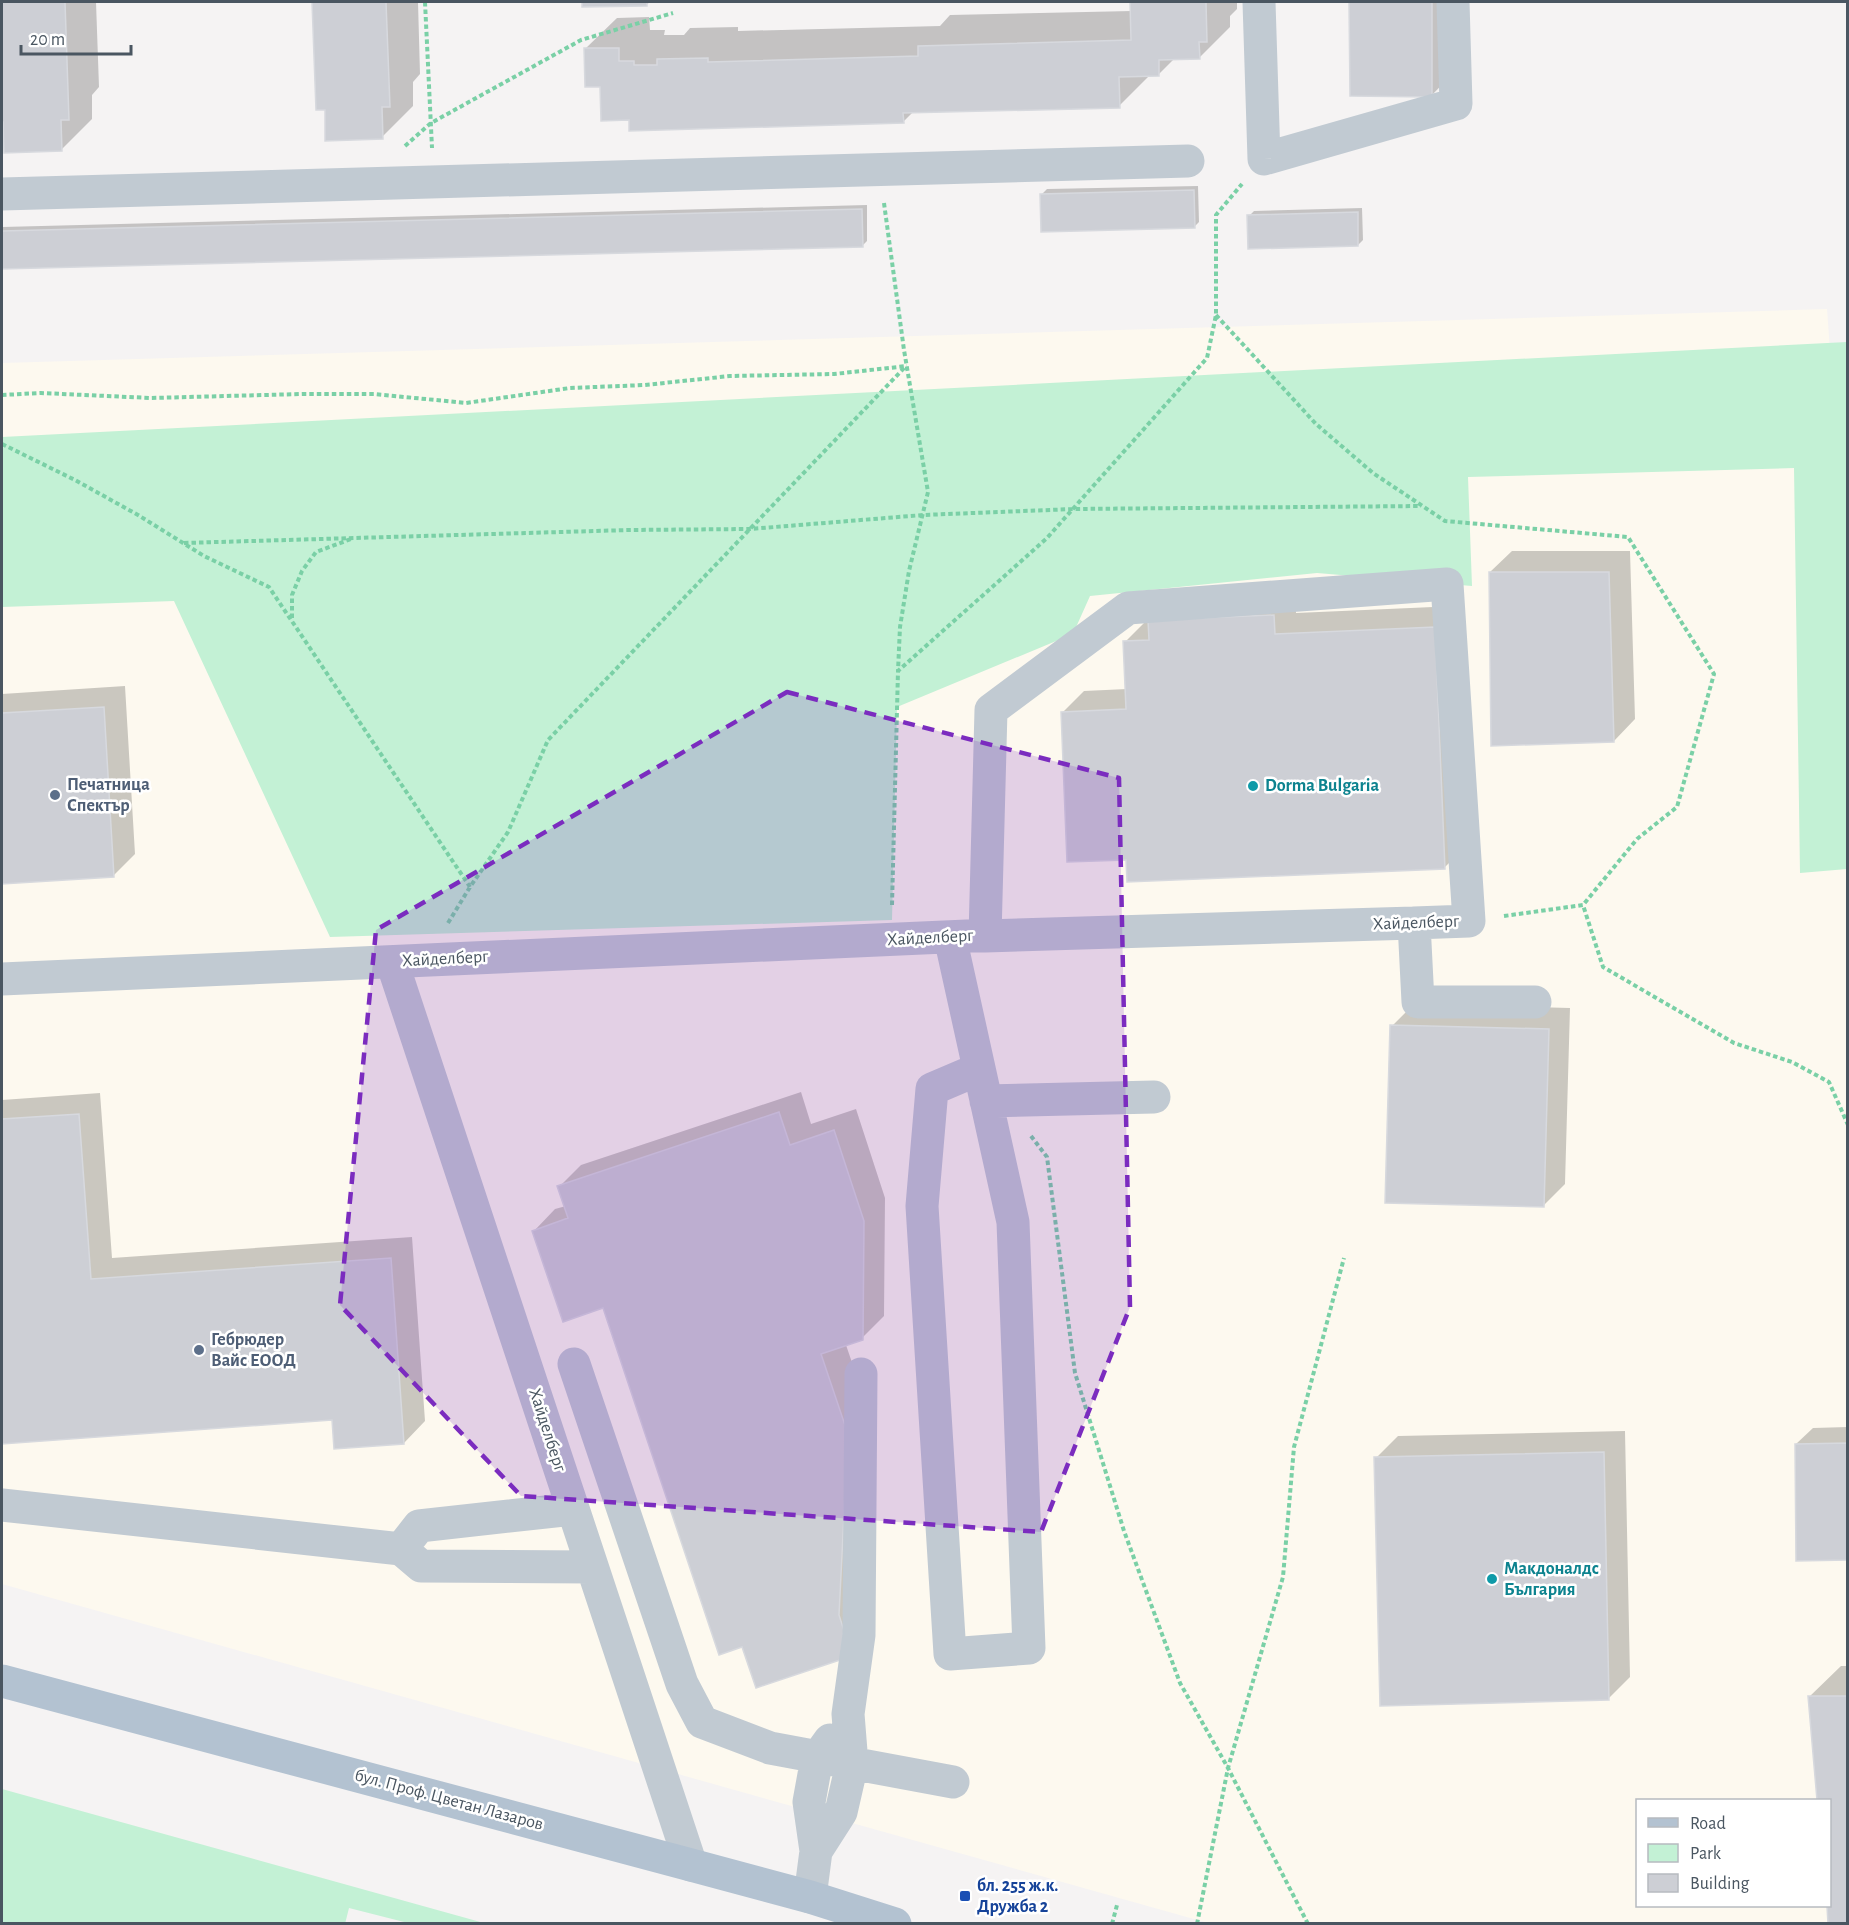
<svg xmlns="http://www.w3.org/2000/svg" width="1849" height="1925" viewBox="0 0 1849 1925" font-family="'Alegreya Sans',sans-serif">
<rect width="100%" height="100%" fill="#f5f3f3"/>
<!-- commercial -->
<path fill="#fdf9ef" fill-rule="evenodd" d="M1827 309 1848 596 1847 1923H1208L2 1584V363ZM1638 1800H1830V1906H1638Z"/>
<!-- green -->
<path fill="#c3f1d5" d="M1847 342V869L1800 873 1794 468 1468 477 1472 586 1317 573 1090 596 1073 634 897 707 892 920 330 937 174 601 2 607V437Z
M2 1789 484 1923H408L349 1908 345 1924 2 1923Z"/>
<!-- shadow -->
<path fill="#0003" d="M2 2H96L99 87 92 95V119L61 150 5 121H2Z
M314 2H418L420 74 413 82V106L382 137 326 108H318Z
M583 2H650L646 5 583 6Z
M1131 2H1237V9L1230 16V27L1199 58 1174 59 1158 75H1150L1119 106 913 112 903 122 630 119 602 85 585 49 617 18 649 17 650 30H665L664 35H684L690 28 738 27V31L940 26 950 15 1132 11Z
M1350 2H1463L1462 64 1431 96 1351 94Z
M1198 186 1199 222 1194 227 1042 194 1047 189Z
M867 205V241L862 246 2 268V227Z
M1362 208 1363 240 1358 245 1249 216 1254 211Z
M1512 551H1630L1635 719 1614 741 1490 572Z
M1295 594 1296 613 1456 606 1466 846 1444 868 1127 858 1063 712 1084 691 1127 689 1125 642 1147 620Z
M125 686 135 854 113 876 2 883V694Z
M1414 1004 1570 1008 1565 1184 1543 1206 1392 1026Z
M801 1092 811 1124 856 1109 885 1198 884 1316 862 1338 846 1345 869 1412 873 1633 743 1646 604 1306 534 1231 555 1209 566 1206 559 1187 581 1165Z
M100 1093 112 1258 412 1237 425 1421 404 1443 334 1418 2 1442V1100Z
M1848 1427V1559L1796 1444 1813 1428Z
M1625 1431 1630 1677 1608 1699 1376 1458 1398 1436Z
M1841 1666H1848V1924H1830L1828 1906H1830V1800H1819L1809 1697Z"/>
<!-- building -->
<path fill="#cdcfd5" stroke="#d7d9de" stroke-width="1.5" d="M2 2H65L69 120H61L62 151 4 153 3 122H2Z
M312 2H386L390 107H382L383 139 325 141V110H316Z
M582 2H647V6L582 7Z
M1130 2H1206L1207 42H1199L1200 59 1159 60V76L1119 77 1120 108 903 113 904 123 629 131V120L601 121 600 87H585L584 48H619V61H634V65H657V59L708 58V62L918 56V46L1131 40Z
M1349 2H1432V97L1350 96Z
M1194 190 1195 228 1041 232 1040 194Z
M862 209 863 247 2 269V231Z
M1358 212V246L1248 249 1247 215Z
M1489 572H1609L1614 742 1491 746Z
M1274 615 1275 634 1435 627 1445 869 1127 882 1126 860 1067 862 1061 712 1126 709 1123 641 1149 640 1148 620Z
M104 707 114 877 2 884V713Z
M1390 1025 1549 1029 1544 1207 1385 1203Z
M779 1112 790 1145 834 1130 864 1221 863 1340 821 1354 848 1434 839 1615 852 1656 756 1688 742 1647 719 1655 603 1308 563 1322 532 1231 568 1218 557 1186Z
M79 1114 91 1279 391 1258 404 1444 334 1449 332 1420 2 1444V1119Z
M1848 1443V1560L1796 1561 1795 1444Z
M1604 1452 1609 1700 1380 1706 1374 1457Z
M1808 1696H1848V1924H1828L1827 1906H1830V1800H1817Z"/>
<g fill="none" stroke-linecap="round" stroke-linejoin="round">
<!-- path -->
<path stroke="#7ad0a6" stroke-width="4" stroke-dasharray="4.5 3" stroke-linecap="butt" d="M425 2 432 148
M405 146 431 123 581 40 673 13
M884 203 904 350 928 492 909 571 900 627 898 671
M1216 315 1316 424 1373 473 1445 521 1628 537 1714 674 1677 807 1637 839 1583 905
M2 395 41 393 151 398 302 394H374L466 403 570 388 645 385 730 376 834 374 907 366
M2 444 75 480 138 515 204 556 269 587 470 887
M184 543 629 530 750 529 923 515 1074 509 1421 506
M292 618V595L302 571 316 552 351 539
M892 905 898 671 1047 538 1207 358 1216 315V215L1242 184
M1504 916 1583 905 1603 967 1734 1043 1792 1062 1829 1082 1848 1125
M448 923 470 887 508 832 548 740 906 366
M1031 1136 1047 1157 1075 1373 1124 1531 1180 1683 1228 1768 1308 1924
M1112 1924 1117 1905
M1197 1924 1228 1768 1283 1577 1294 1447 1344 1258"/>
<!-- minor -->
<path stroke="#c1cad2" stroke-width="33" d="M1259 2 1264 159 1456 104 1453 2
M2 194 1188 161
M1414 923 1418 1002H1535
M950 937 1013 1222 1029 1648 950 1654 922 1206 932 1089 979 1069
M392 962 691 1865
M2 979 967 936H985L1414 923 1469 921 1447 584 1128 608 991 710 985 936
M986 1101 1154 1097
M574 1364 682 1684 702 1722 770 1748 953 1782
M2 1505 401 1549 421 1566 592 1567
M401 1549 419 1526 573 1509
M816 1851 841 1812 852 1764 848 1714 859 1635 861 1374
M810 1897 816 1851 809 1802 817 1758 830 1740"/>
<!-- major -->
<path stroke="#b3c2d1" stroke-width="33" d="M2 1681 691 1865 810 1897 895 1924"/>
</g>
<!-- marked area -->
<path fill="#7b2cbf" fill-opacity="0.2" stroke="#7b2cbf" stroke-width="4.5" stroke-dasharray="12 8" stroke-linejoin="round" d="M787 692 1119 778 1130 1307 1041 1532 521 1496 340 1305 376 930Z"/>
<!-- markers -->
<g fill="#0f9aa8" stroke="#fff" stroke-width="2">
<circle cx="1253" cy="786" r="6"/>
<circle cx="1492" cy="1579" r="6"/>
</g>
<g fill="#5c6f8a" stroke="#fff" stroke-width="2">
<circle cx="55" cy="795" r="6"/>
<circle cx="199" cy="1350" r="6"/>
</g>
<rect fill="#1a4fb4" stroke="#fff" stroke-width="2" x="959" y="1890" width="12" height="12" rx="3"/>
<g text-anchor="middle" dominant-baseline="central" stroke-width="5" stroke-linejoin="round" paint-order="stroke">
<!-- service labels -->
<g font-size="18" font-weight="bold" fill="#4e5e75" stroke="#fff" text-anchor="start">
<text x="67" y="785">Печатница<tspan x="67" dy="21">Спектър</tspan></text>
<text x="211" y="1340">Гебрюдер<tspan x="211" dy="21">Вайс ЕООД</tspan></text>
</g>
<!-- culture labels -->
<g font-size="18" font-weight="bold" fill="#0d838f" stroke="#fff" text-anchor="start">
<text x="1265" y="786">Dorma Bulgaria</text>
<text x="1504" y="1569">Макдоналдс<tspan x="1504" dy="21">България</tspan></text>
</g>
<!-- street labels -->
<g font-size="18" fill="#4a5661" stroke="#fff">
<text transform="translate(1416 923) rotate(-2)">Хайделберг</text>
<text transform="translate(930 938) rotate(-3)">Хайделберг</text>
<text transform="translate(445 959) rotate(-3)">Хайделберг</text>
<text transform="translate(547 1430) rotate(72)">Хайделберг</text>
<text transform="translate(449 1800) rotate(15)">бул. Проф. Цветан Лазаров</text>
</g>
<!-- transit labels -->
<g font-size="18" font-weight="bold" fill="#164399" stroke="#fff" text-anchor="start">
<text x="977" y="1886">бл. 255 ж.к.<tspan x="977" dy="21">Дружба 2</tspan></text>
</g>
</g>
<!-- border -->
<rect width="1849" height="1925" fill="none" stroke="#4a5661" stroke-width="6"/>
<!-- legend -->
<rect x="1636" y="1799" width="195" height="108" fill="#ffffff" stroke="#b7bbc0" stroke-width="1.5"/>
<rect x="1648" y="1818" width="30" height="9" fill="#b3c2d1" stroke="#b7bbc0" stroke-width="1.5"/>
<text x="1690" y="1829" font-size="18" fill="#4a5661">Road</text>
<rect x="1648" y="1844" width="30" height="18" fill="#c3f1d5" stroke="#b7bbc0" stroke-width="1.5"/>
<text x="1690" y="1859" font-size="18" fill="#4a5661">Park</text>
<rect x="1648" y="1874" width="30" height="18" fill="#cdcfd5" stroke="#b7bbc0" stroke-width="1.5"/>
<text x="1690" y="1889" font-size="18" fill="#4a5661">Building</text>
<!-- scale -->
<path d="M21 45v9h110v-9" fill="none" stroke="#4a5661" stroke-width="3"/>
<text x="30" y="45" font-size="18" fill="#4a5661" stroke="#ffffff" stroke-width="4.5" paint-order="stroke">20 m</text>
</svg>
